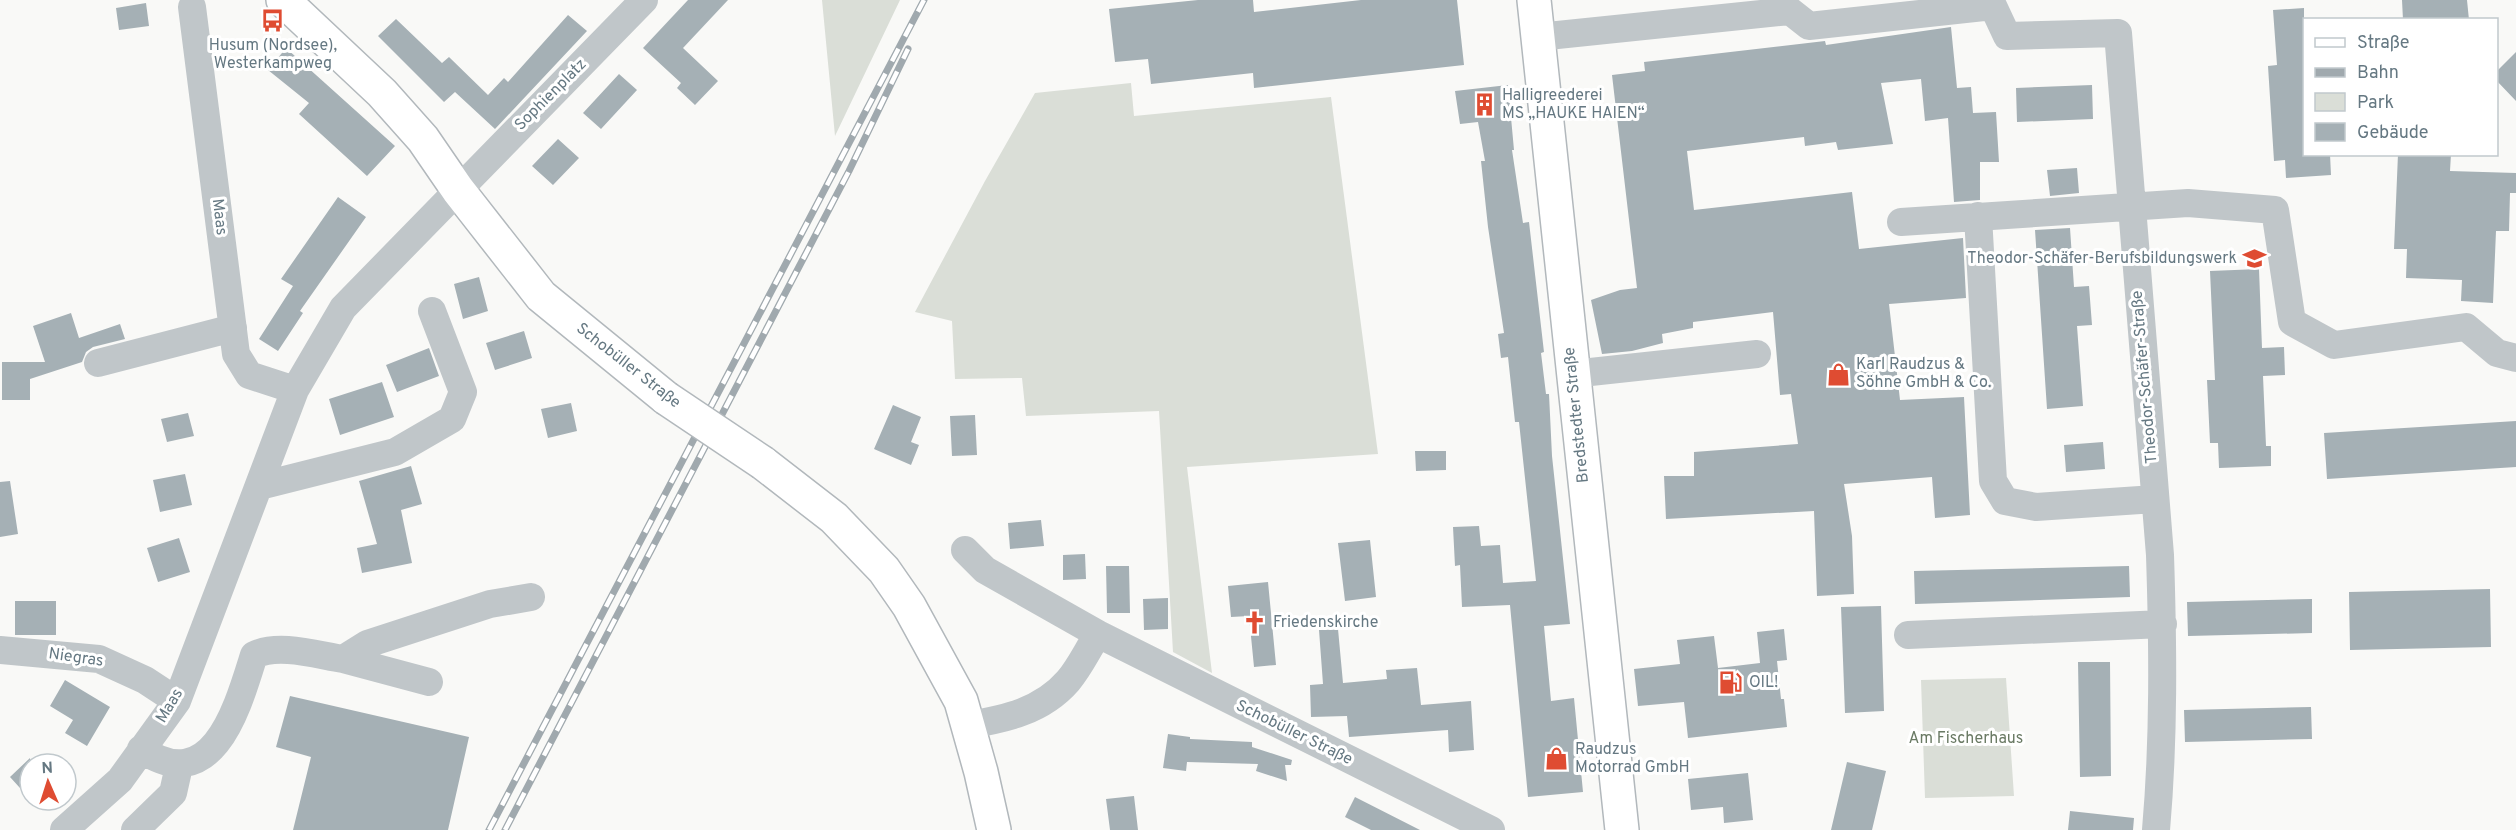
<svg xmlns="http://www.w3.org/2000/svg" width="2516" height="830" viewBox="0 0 2516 830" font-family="Overpass,sans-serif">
<rect width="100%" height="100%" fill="#f9f9f7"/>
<!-- green -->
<path fill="#daded7" d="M822 0H900L835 136Z
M1131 83 1134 116 1331 97 1378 454 1187 467 1212 673 1173 652 1159 411 1026 416 1022 378 955 379 952 321 915 312 985 181 1035 93Z
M2006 678 2014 796 1925 798 1921 680Z"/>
<!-- building -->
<path fill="#a5b0b5" d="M688 0H728L683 48 718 81 695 105 677 88 681 83 643 48Z
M1198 0H1253L1254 12 1361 0H1457L1464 65 1254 88 1253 73 1151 84 1148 59 1115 62 1109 9Z
M2402 0H2467L2469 20H2403Z
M146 3 149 26 119 30 116 8Z
M2304 8V154H2330L2331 175 2286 178 2285 160 2274 161 2268 66 2277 65 2273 10Z
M568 15 587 31 495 129 455 92 444 102 378 36 396 19 442 63 449 57 488 95 504 78 508 82Z
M1951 27 1957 88 1971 87 1973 113 1996 112 1999 162H1980V200L1954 202 1948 118 1925 121 1921 79 1881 83 1893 144 1838 150 1836 142 1805 146 1804 137 1687 151 1694 210 1852 192 1859 249 1963 238 1966 298 1889 304 1900 400 1964 397 1970 515 1935 518 1932 477 1844 484 1852 536 1854 594 1817 596 1814 511 1666 519 1664 476H1694V452L1798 444 1791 394 1780 395 1773 312 1693 322V328L1662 334 1663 343 1632 351 1602 354 1591 300 1620 290 1637 288 1612 75 1645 71 1644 62 1825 41 1826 45Z
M286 48 395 146 367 176 299 114 309 103 268 70Z
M2516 52V101L2496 80V72Z
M619 74 637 90 601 129 583 113Z
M1508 85 1514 150H1512L1523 223 1529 222 1544 352 1541 353 1546 394H1549L1552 456 1570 624 1544 626 1551 701 1574 698 1583 792 1528 797 1510 605 1462 607 1460 565 1455 566 1453 527 1479 526 1481 546 1500 545 1503 583 1536 581 1519 422H1515L1508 357 1501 358 1498 334 1504 333 1488 227 1481 161H1485L1478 122 1460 124 1455 91Z
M2092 85 2093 119 2017 122 2016 88Z
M558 139 579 158 553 185 532 166Z
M2398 154H2451L2450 171 2516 173V193H2510L2509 231H2496L2493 303 2461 301 2462 280 2406 278 2407 249H2394Z
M2077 168 2079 193 2050 196 2047 170Z
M338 197 366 217 300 311 303 313 278 351 259 339 293 286 281 279Z
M2070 228 2074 287 2089 286 2092 325 2077 326 2083 406 2047 409 2035 230Z
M2259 269 2262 348 2284 347 2285 375 2263 376 2266 446H2271V466L2219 468 2218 443H2210L2207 380H2215L2210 271Z
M479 277 488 311 463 319 454 284Z
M71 313 79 338 120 324 125 339 93 347 86 352 82 362 30 379V400H2V362H45L33 326Z
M524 331 532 358 495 370 486 343Z
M429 348 439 376 397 392 386 365Z
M382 382 394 417 340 435 329 399Z
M571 403 577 431 548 438 541 409Z
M893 405 921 417 911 442 919 445 911 465 874 449Z
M188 413 194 436 167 442 161 419Z
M975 415 977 455 952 456 950 416Z
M2516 421V467L2327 479 2324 433Z
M2103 442 2105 469 2066 472 2064 445Z
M1415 451H1446V470L1416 471Z
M411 466 422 504 401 510 412 563 362 573 357 548 377 544 359 481Z
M185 474 192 505 160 512 153 480Z
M10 481 18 534 0 537V482Z
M1041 520 1044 546 1010 549 1008 523Z
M179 538 190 572 158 582 147 548Z
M1370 540 1376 597 1345 601 1338 543Z
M1085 554 1086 579 1063 580V555Z
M1106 566H1129L1130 613H1107Z
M2129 566 2130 597 1915 604 1914 571Z
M1268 582 1276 665 1254 667 1249 616 1231 617 1228 586Z
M2490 589 2491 647 2350 650 2349 592Z
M1168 598V629L1144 630 1143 599Z
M2312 599V633L2188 636 2187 602Z
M15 601H56V635H15Z
M1881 606 1884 711 1845 713 1841 607Z
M1338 629 1343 683 1387 679 1386 670 1417 668 1421 705 1471 701 1474 750 1449 752 1448 730 1349 737 1347 716 1311 717 1310 685 1323 684 1319 630Z
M1784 629 1787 660 1777 661 1781 699H1784L1787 727 1688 738 1684 702 1638 706 1634 669 1680 664 1677 640 1714 636 1718 668 1760 663 1757 632Z
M2078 662H2110L2111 776 2080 777Z
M65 680 110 707 87 746 65 733 73 720 50 706Z
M290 696 469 737 448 830H293L311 757 276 747Z
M2311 707 2312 739 2185 742 2184 710Z
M1168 734 1190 737V739L1252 742V747L1292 760 1291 765H1285L1287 781 1256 771 1258 764 1187 762 1186 771 1163 768Z
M30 758V799L10 777Z
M1847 762 1886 771 1872 830H1831Z
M1748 773 1753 820 1724 823 1723 807 1691 810 1688 779Z
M1134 796 1138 830H1110L1106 799Z
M1355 797 1420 830H1371L1345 817Z
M2070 811 2134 818 2133 830H2068Z"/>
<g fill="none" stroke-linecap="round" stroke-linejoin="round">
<defs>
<path id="major" d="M283 0 382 93 423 139 458 190 541 296 666 398
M1534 0 1622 830
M763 463 834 518 884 570 909 606 961 701 981 772 994 830"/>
</defs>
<!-- major casing -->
<use href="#major" stroke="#b2b8bc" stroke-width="36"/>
<!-- minor -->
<path stroke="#c0c6c9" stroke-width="28" d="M192 7 236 354 249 375 295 390
M1538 37 1790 11 1809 26 1993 6 2007 36 2118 33 2160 555C2163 647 2164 739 2156 830
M1978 216 1993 481 2005 501 2036 507 2155 499
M1901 222 2188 203 2275 210 2292 322 2334 345 2466 327 2497 353 2516 358
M98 363 233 328
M1572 374 1757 354
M260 486 395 452 452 419 463 392 432 311
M965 550 985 570 1098 634
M1908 635 2163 624
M0 650 99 659 145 680 177 701
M343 659 429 682
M968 725C1005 719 1042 711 1068 681 1080 667 1088 649 1098 634L1491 830
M141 749C213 799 238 706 254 655 279 643 317 655 343 659L367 644 490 604 531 597
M64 830 120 780 177 701 295 390 343 308 644 0
M135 830 173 793 179 766"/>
<!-- major -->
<use href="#major" stroke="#fff" stroke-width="33"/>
<defs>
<path id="rail" d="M489 830 924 0
M505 830 849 171 908 49"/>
</defs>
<!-- rail casing -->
<use href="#rail" stroke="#a0a9ae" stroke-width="7"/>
<!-- rail -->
<use href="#rail" stroke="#fff" stroke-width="4.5" stroke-dasharray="14" stroke-linecap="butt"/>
<defs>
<path id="major-bridge" d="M666 398 763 463"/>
</defs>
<!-- major-bridge casing -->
<use href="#major-bridge" stroke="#b2b8bc" stroke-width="36" stroke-linecap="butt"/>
<!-- major-bridge -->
<use href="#major-bridge" stroke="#fff" stroke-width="33"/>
</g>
<!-- icons -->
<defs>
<symbol id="bus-bare" viewBox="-9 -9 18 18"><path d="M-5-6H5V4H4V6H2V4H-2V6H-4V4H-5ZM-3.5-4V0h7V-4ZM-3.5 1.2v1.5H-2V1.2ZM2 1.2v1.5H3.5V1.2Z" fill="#df4c32" stroke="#fff" stroke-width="2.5" paint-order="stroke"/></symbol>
<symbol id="building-bare" viewBox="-9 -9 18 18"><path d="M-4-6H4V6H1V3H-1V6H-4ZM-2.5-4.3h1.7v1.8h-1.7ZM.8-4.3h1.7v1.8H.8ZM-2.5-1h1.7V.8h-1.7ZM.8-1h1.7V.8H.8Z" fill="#df4c32" stroke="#fff" stroke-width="2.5" paint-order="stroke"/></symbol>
<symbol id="school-bare" viewBox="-9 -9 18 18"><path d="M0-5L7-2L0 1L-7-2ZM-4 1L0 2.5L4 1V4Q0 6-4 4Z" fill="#df4c32" stroke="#fff" stroke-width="2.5" paint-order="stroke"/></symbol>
<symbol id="shop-bare" viewBox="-9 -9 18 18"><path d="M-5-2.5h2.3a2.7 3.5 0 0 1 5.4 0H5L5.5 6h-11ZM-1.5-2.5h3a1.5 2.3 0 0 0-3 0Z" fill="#df4c32" stroke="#fff" stroke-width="2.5" paint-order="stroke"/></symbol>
<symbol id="church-bare" viewBox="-9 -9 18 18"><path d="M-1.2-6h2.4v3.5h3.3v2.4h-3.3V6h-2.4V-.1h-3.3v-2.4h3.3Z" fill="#df4c32" stroke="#fff" stroke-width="2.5" paint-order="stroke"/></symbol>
<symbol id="fuel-bare" viewBox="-9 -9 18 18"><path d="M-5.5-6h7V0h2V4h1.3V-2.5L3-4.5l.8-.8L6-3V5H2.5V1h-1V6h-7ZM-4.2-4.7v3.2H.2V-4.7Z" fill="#df4c32" stroke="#fff" stroke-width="2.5" paint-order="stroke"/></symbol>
</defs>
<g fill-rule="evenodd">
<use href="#bus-bare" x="256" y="4" width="33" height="33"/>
<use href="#building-bare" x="1468" y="88" width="33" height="33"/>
<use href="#school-bare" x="2238" y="242" width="33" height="33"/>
<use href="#shop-bare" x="1822" y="358" width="33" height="33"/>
<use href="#church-bare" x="1238" y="606" width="33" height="33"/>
<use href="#fuel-bare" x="1714" y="666" width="33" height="33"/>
<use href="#shop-bare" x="1540" y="742" width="33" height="33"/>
</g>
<g text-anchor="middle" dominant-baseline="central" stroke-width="6" stroke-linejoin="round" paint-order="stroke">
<!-- poi labels -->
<g font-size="16" fill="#657882" stroke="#fff" text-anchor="start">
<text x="273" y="46" text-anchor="middle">Husum (Nordsee),<tspan x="273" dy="18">Westerkampweg</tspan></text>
<text x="1502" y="96">Halligreederei<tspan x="1502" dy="18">MS „HAUKE HAIEN“</tspan></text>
<text x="2237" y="259" text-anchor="end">Theodor-Schäfer-Berufsbildungswerk</text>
<text x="1856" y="365">Karl Raudzus &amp;<tspan x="1856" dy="18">Söhne GmbH &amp; Co.</tspan></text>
<text x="1273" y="623">Friedenskirche</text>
<text x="1749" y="683">OIL!</text>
<text x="1575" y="750">Raudzus<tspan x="1575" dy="18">Motorrad GmbH</tspan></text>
</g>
<!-- street labels -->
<g font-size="16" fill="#657882" stroke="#fff">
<text transform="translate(551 95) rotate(-45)">Sophienplatz</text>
<text transform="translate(219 217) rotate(83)">Maas</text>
<text transform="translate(628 366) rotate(38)">Schobüller Straße</text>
<text transform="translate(2145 377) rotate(-95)">Theodor-Schäfer-Straße</text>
<text transform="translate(1577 415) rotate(-96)">Bredstedter Straße</text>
<text transform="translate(76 658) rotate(8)">Niegras</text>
<text transform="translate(170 706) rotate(-59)">Maas</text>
<text transform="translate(1294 733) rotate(26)">Schobüller Straße</text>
</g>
<!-- park labels -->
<g font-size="16" fill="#6a7a64" stroke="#fff">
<text x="1966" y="739">Am Fischerhaus</text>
</g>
</g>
<!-- legend -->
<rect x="2303" y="18" width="195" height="138" fill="#ffffff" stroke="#c1c9cd" stroke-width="1.5"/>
<rect x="2315" y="38" width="30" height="9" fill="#ffffff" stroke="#c1c9cd" stroke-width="1.5"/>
<text x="2357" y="48" font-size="18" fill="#657882">Straße</text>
<rect x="2315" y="68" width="30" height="9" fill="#a0a9ae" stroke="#c1c9cd" stroke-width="1.5"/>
<text x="2357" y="78" font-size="18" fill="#657882">Bahn</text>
<rect x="2315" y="93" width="30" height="18" fill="#daded7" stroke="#c1c9cd" stroke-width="1.5"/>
<text x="2357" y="108" font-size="18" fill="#657882">Park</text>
<rect x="2315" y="123" width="30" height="18" fill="#a5b0b5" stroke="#c1c9cd" stroke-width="1.5"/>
<text x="2357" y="138" font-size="18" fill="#657882">Gebäude</text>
<!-- north arrow -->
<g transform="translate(48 782) rotate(357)"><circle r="28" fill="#ffffff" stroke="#c1c9cd" stroke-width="1.5"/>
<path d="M0-4.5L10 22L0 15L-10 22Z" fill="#df4c32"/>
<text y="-9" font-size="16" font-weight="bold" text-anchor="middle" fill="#657882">N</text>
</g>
</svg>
